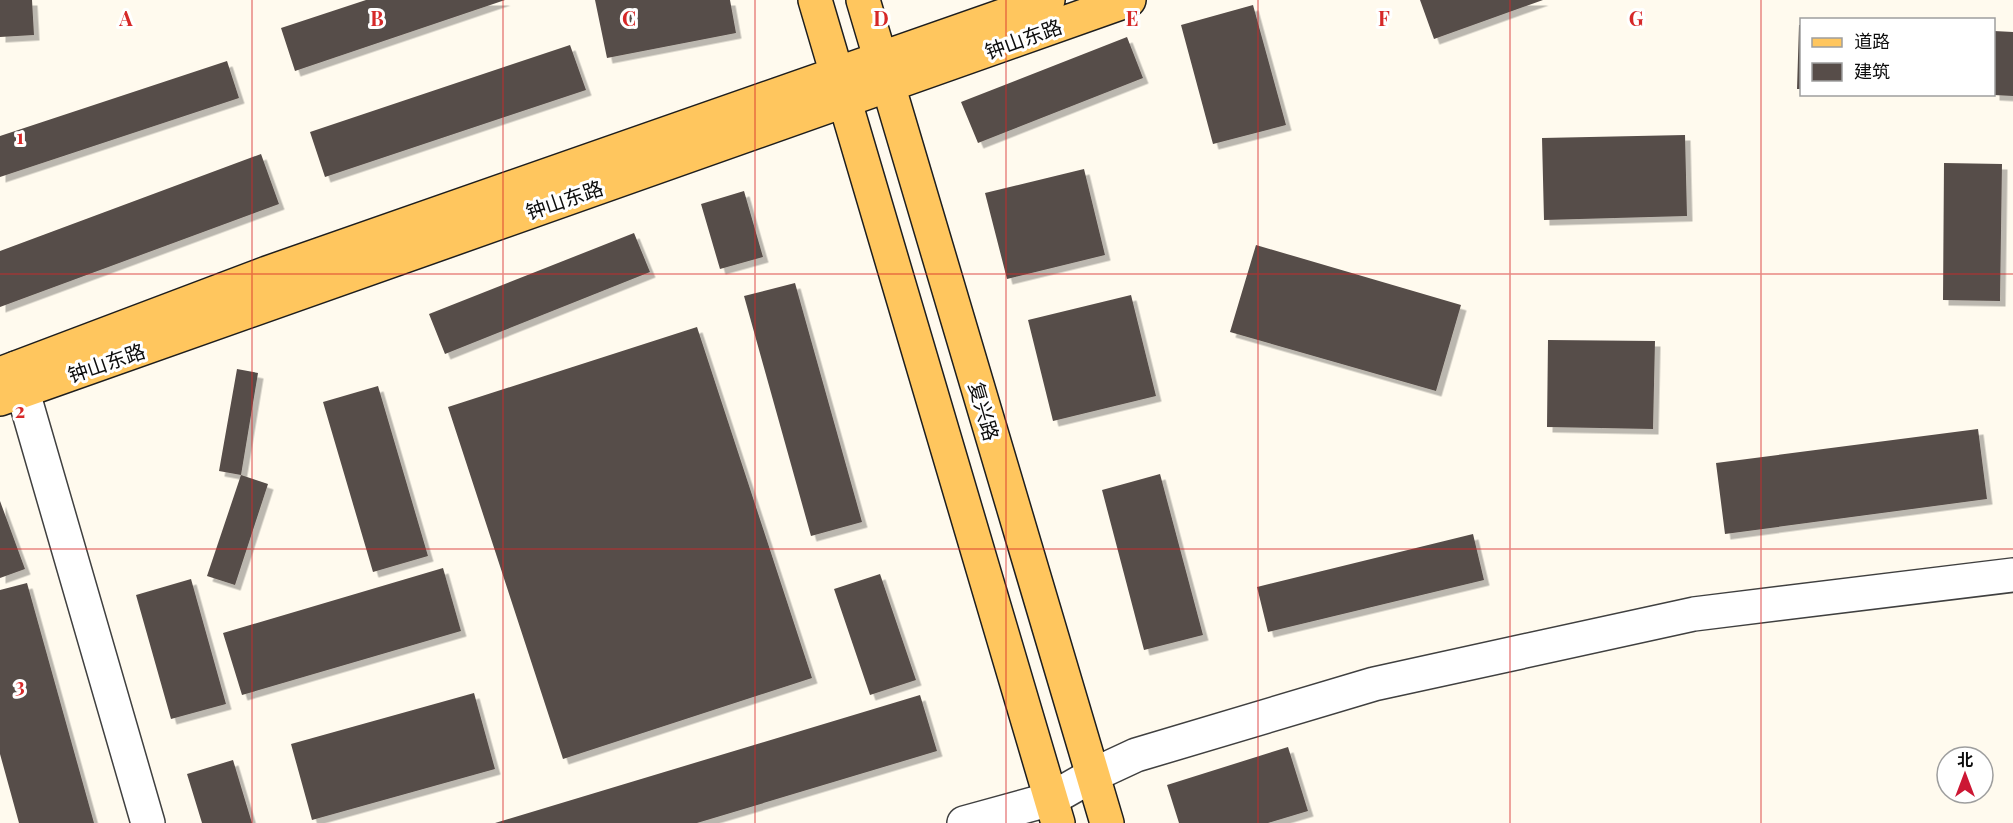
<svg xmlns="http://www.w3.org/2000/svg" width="2013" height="823" viewBox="0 0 2013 823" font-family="'Playfair Display','Noto Sans SC',serif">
<defs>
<filter id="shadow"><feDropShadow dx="5.5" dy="5.5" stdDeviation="0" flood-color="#0004"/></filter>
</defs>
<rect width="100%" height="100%" fill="#fffaee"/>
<!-- building -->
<path fill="#574d49" filter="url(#shadow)" d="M0 0H32L34 35 0 37Z
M366 0H505L295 71 281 28Z
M595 0H730L736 33 607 58Z
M1420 0H1543L1434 39Z
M1253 5 1286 125 1213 144 1181 25Z
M1799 25H1802V89H1797Z
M1994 31 2013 32V96L1994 95Z
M1127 37 1143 78 978 143 961 102Z
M570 45 586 90 325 177 310 132Z
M227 61 239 98 0 177V136Z
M1685 135 1687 216 1544 220 1542 138Z
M261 154 279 204 0 307V251Z
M1944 163 2002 164 2000 301 1943 300Z
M1084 169 1105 255 1007 279 985 193Z
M744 191 763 257 720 269 701 204Z
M634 233 650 272 445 354 429 314Z
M1256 245 1461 305 1436 391 1230 332Z
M795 283 862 522 811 536 744 296Z
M1131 295 1156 396 1053 421 1028 320Z
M697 327 812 678 563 759 448 407Z
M1548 340 1655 341 1653 429 1547 427Z
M237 369 258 373 241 475 219 471Z
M378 386 428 556 373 572 323 402Z
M1978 429 1987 499 1725 534 1716 463Z
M1160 474 1203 635 1144 650 1102 490Z
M241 475 268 484 235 585 207 576Z
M0 501 25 569 0 578Z
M1473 534 1484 580 1268 632 1257 587Z
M443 568 461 631 242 695 223 633Z
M880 574 916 680 870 695 834 589Z
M191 579 226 704 171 719 136 595Z
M27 583 94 823H19L0 754V590Z
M474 693 495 769 312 820 291 744Z
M920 695 937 751 697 823H495Z
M1288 747 1308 811 1268 823H1179L1167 785Z
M233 760 252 823H202L187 774Z"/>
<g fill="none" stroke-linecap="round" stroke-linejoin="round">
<defs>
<path id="minor" d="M16 368 148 823
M964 823 1051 799 1093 775 1136 755 1374 684 1694 614 2013 575"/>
<path id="major" d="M815 0 1058 823
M863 0 1107 823
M0 374 267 273 1048 0
M0 399 1129 0"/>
</defs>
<!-- minor casing -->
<use href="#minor" stroke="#404040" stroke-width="36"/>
<!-- major casing -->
<use href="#major" stroke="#1e1e1e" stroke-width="36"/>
<!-- minor -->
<use href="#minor" stroke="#fff" stroke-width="33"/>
<!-- major -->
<use href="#major" stroke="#ffc65e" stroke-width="33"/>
</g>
<!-- grid -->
<path fill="none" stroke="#d62828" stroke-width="1.5" stroke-opacity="0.55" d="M252 0V823M503 0V823M755 0V823M1006 0V823M1258 0V823M1510 0V823M1761 0V823M0 274H2013M0 549H2013"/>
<g text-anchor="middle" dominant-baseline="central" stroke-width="6" stroke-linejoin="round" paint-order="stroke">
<!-- street labels -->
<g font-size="20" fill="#0d0d0d" stroke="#fff">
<text transform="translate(1023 38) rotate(-20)">钟山东路</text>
<text transform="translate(564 199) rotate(-19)">钟山东路</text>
<text transform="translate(106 362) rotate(-19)">钟山东路</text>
<text transform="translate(985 411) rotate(74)">复兴路</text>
</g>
</g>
<g font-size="20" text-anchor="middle" font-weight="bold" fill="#d62828" stroke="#fff" stroke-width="6" stroke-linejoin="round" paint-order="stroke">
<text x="126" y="26">A</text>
<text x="377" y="26">B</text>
<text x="629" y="26">C</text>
<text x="881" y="26">D</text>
<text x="1132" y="26">E</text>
<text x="1384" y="26">F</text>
<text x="1636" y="26">G</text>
<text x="20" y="144">1</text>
<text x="20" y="418">2</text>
<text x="20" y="693">3</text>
</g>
<!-- legend -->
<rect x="1800" y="18" width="195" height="78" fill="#ffffff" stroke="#9e9e9e" stroke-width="1.5"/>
<rect x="1812" y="38" width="30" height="9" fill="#ffc65e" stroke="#9e9e9e" stroke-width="1.5"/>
<text x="1854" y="48" font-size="18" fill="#0d0d0d">道路</text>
<rect x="1812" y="63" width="30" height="18" fill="#574d49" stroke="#9e9e9e" stroke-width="1.5"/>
<text x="1854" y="78" font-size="18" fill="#0d0d0d">建筑</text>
<!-- north arrow -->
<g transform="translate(1965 775)"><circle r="28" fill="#ffffff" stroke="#9e9e9e" stroke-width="1.5"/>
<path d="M0-4.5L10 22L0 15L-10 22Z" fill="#cc1734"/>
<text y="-9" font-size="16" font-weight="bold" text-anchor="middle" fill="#0d0d0d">北</text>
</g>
</svg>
